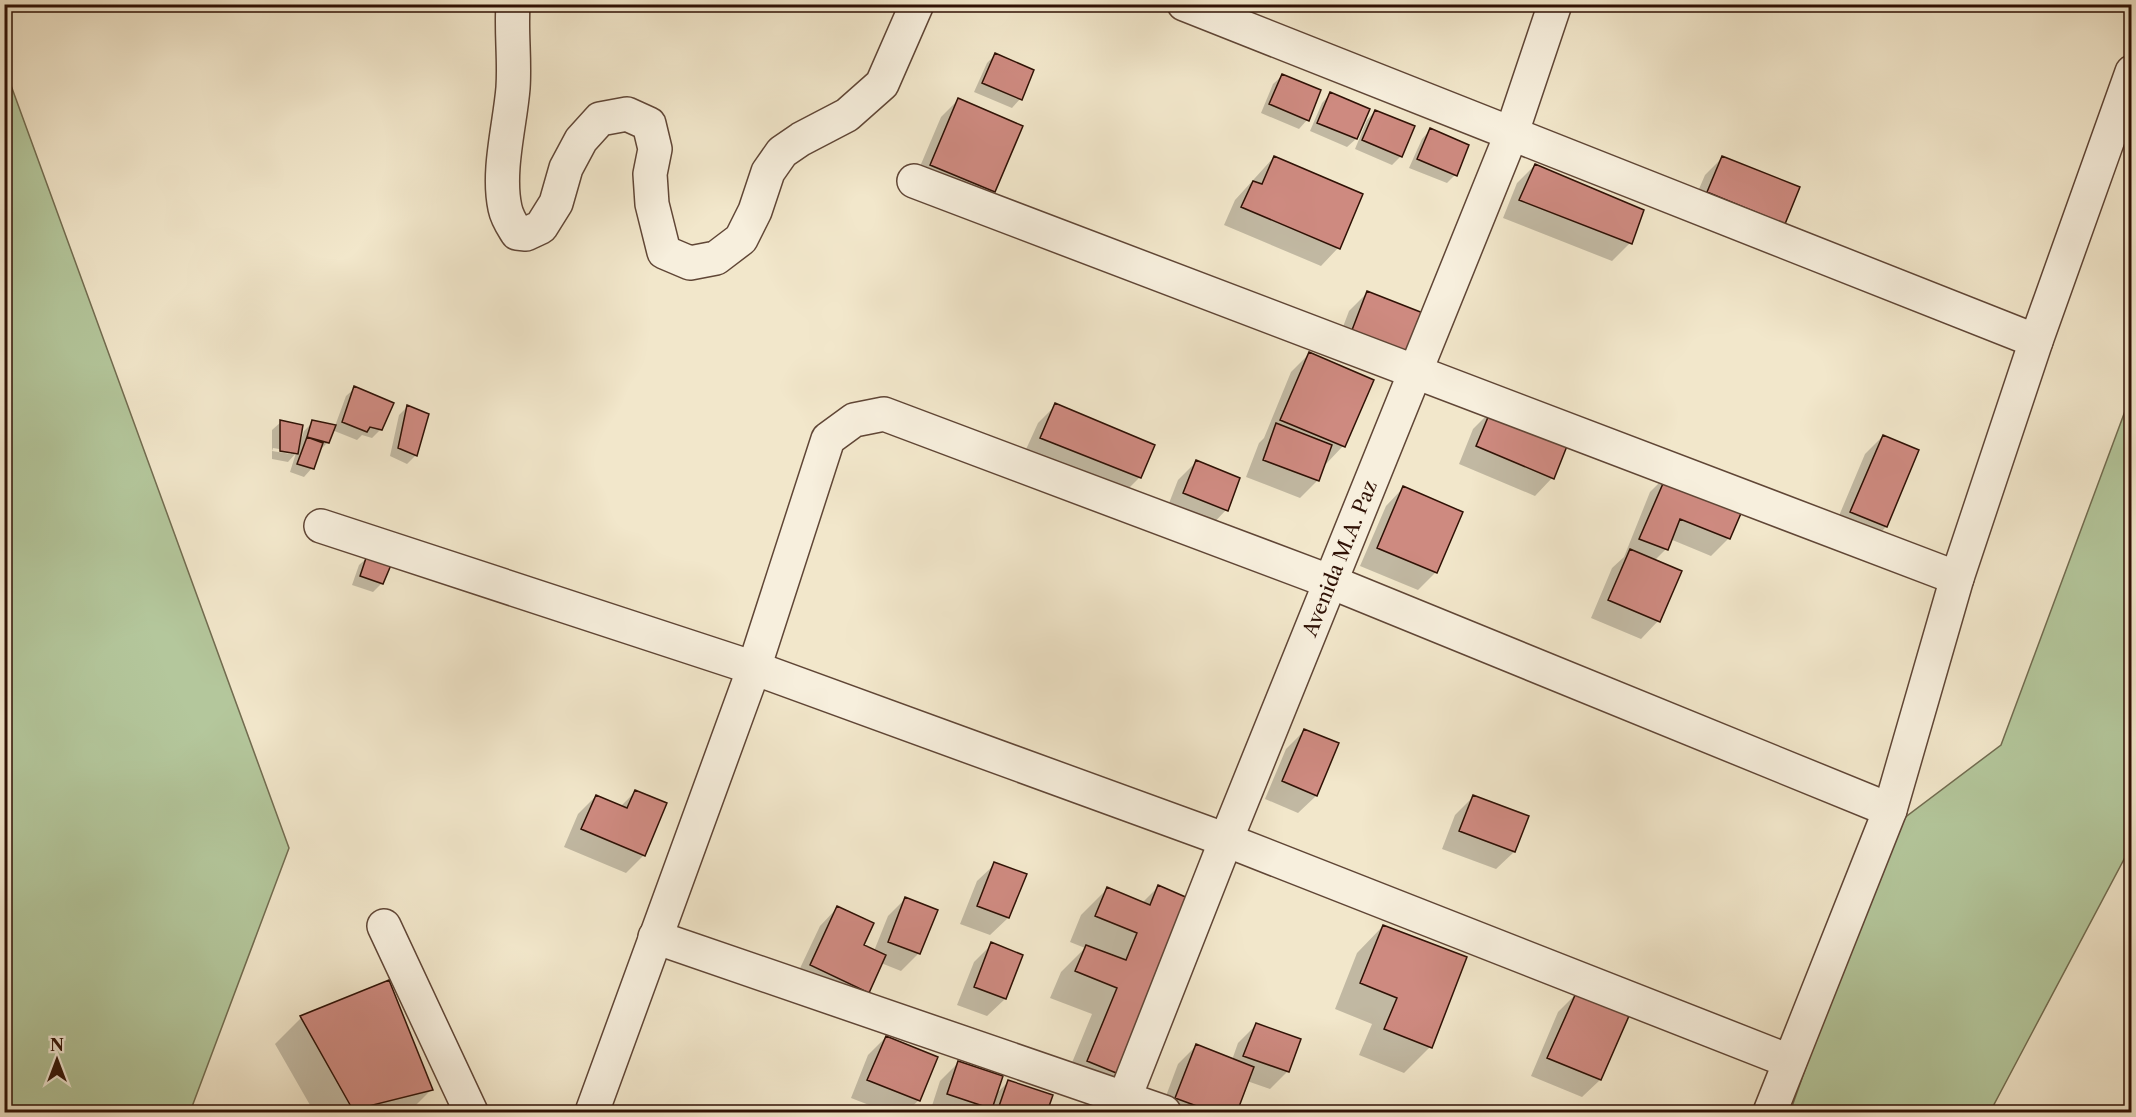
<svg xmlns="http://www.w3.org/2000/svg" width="2136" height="1117" viewBox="0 0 2136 1117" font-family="'Libre Caslon Text',serif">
<rect width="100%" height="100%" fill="#f2e7cb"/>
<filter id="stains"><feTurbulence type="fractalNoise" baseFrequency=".00333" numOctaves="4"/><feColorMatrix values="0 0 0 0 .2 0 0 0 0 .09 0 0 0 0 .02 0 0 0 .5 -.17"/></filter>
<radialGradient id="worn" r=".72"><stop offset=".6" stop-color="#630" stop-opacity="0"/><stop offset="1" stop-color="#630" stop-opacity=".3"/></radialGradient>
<!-- green -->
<path fill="#b4c79c" stroke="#726c50" stroke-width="1.5" d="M5 69 289 848 190 1112H5Z
M2131 395V846L1990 1112H1790L1891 828 2001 745Z"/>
<!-- shadow -->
<path fill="#0003" fill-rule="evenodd" d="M995 55 1032 70 1020 99 1012 108 974 92 987 63Z
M1282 76 1307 120 1299 129 1261 113 1273 84Z
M1330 94 1368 110 1356 139 1347 147 1310 131 1322 103Z
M959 99 1022 126 994 191 976 209 913 183 941 117Z
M1375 111 1401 156 1392 165 1355 149 1367 120Z
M1430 130 1455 175 1447 183 1409 168 1422 139Z
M1274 157 1338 248 1321 266 1224 225 1235 200Z
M1723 157 1784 223 1766 241 1690 210 1705 175Z
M1535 165 1630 243 1612 261 1503 218 1517 183Z
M1367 293 1421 314 1335 348 1349 311Z
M1309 354 1343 446 1326 464 1324 463 1318 480 1300 498 1246 477 1259 443 1264 438 1291 372Z
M355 388 381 429 372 438 362 435 357 440 332 430 328 442 319 451 312 468 304 477 290 472 296 453 288 462 272 459V430L281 422 300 443 304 431 313 422 335 426 346 396ZM273 448 291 451V454L272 451Z
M1056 405 1140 477 1122 495 1023 456 1038 423Z
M408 406 416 455 407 464 390 456 399 415Z
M1491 411 1552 478 1535 496 1459 464 1473 429Z
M1883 436 1917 451 1886 527 1868 544 1833 530 1865 454Z
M1196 462 1226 510 1209 528 1166 511 1178 480Z
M1668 474 1729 538 1711 556 1670 539 1666 549 1654 561 1658 621 1641 639 1591 618 1612 568 1624 557 1650 492Z
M1403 488 1461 513 1435 573 1418 590 1360 566 1386 506Z
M368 557 382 583 373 592 352 585 359 565Z
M1304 731 1337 744 1316 796 1298 813 1265 799 1286 749Z
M635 792 644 855 626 873 564 847 578 814 596 796 620 807Z
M1473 797 1527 817 1514 852 1496 869 1442 849 1455 815Z
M995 864 1025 875 1008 918 990 935 960 924 977 881Z
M1158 887 1125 1076 1062 1087 1092 1014 1050 998 1061 972 1085 948 1070 942 1081 915 1107 889 1142 903Z
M906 898 919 953 901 971 881 963 868 992 850 1010 793 983 820 926 837 908 862 946 874 951 888 916Z
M1383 926 1430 1047 1404 1073 1359 1055 1372 1024 1335 1009 1357 953Z
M992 944 1022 955 1005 999 987 1016 957 1005 974 962Z
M1576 994 1627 1016 1600 1080 1582 1097 1531 1076 1558 1012Z
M301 1018 431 1090 409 1112H314L275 1044Z
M1256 1025 1288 1071 1270 1089 1247 1081 1235 1112H1160L1178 1064 1196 1046 1232 1060 1238 1043Z
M886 1037 919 1100 906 1112H887L851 1098 868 1055Z
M958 1063 996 1094 1008 1082 1051 1096 1046 1112H930L940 1081Z"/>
<!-- building -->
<path fill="#ce8a80" stroke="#2f1105" stroke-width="1.5" d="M995 53 1034 70 1022 100 982 83Z
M1282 74 1321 90 1309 121 1269 104Z
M1330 92 1370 109 1357 139 1317 123Z
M958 98 1023 126 995 192 930 165Z
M1375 110 1415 126 1402 157 1362 140Z
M1430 128 1469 145 1457 176 1417 159Z
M1274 156 1363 194 1340 249 1241 207 1253 181 1262 184Z
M1722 156 1800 187 1785 224 1707 192Z
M1535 164 1644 210 1632 244 1519 200Z
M1367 291 1423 313 1409 352 1352 330Z
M1309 352 1374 380 1345 447 1280 420Z
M354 386 394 403 382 430 370 427 367 432 342 422Z
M1055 403 1155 445 1141 478 1040 438Z
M407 405 429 414 417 456 398 448Z
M1491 410 1569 441 1554 479 1476 446Z
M280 420 303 425 298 454 280 451Z
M312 420 336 425 329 443 307 437Z
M1276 423 1332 445 1319 481 1263 460Z
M1883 435 1919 450 1887 527 1850 512Z
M307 437 323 443 314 469 297 464Z
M1196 460 1240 478 1228 511 1183 493Z
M1668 472 1745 504 1730 539 1680 519 1668 550 1639 539Z
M1403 486 1463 512 1437 573 1377 548Z
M1630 549 1682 571 1660 622 1608 600Z
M367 555 391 565 383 584 360 576Z
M1304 729 1339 743 1317 796 1282 781Z
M635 790 667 803 645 856 581 829 596 795 627 808Z
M1473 795 1529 816 1515 852 1459 831Z
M994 862 1027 874 1009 918 977 906Z
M1158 885 1197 902 1126 1077 1087 1061 1117 988 1075 971 1086 945 1126 960 1137 933 1095 916 1107 887 1150 905Z
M905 897 938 910 920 954 888 942Z
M837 906 874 923 864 945 886 955 869 993 810 965Z
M1383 925 1467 957 1432 1048 1384 1029 1397 998 1360 983Z
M991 942 1023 955 1006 999 974 987Z
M389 980 433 1090 353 1110 300 1016Z
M1576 993 1629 1016 1601 1080 1547 1058Z
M1256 1023 1301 1039 1289 1072 1243 1056Z
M886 1036 938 1057 920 1101 867 1080Z
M1196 1044 1254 1067 1237 1112H1213L1175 1098Z
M958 1061 1003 1076 992 1109 947 1094Z
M1008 1080 1053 1095 1047 1112H997Z"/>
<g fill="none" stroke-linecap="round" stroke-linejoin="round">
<defs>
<g id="minor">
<path d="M513 4C511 32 515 60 513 88 510 125 497 171 505 208 507 218 512 225 517 233L526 234 541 227 556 203 566 168 581 140 600 119 627 114 649 124 655 149 650 174 652 204 664 252 690 263 716 258 741 239 755 211 768 172 782 152 801 139 847 115 882 84 917 4"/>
<path d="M1184 4 2036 341"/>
<path d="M914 181 1957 578"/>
<path d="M321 526 754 668 1226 840 1789 1061"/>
<path d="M384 926 471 1112"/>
<path d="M655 937 1164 1112"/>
<path d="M592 1112 754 668 828 439 854 420 884 414 1331 582 1890 810"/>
<path id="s1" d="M1119 1112 1226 840 1511 135 1555 4"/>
<path d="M1770 1112 1890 810 1957 578 2036 341 2132 72"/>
</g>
</defs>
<!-- minor casing -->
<use href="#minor" stroke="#604636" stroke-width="36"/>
<!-- minor -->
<use href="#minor" stroke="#f7efdd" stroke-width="33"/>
</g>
<g text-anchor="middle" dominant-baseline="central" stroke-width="5" stroke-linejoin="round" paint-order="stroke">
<!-- street labels -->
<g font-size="20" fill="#2f1105" stroke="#f7efdd">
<text stroke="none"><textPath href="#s1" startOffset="596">Avenida M.A. Paz</textPath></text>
</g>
</g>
<!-- margin -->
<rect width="2136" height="1117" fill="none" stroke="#f2e7cb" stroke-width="24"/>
<rect x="6" y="6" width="2124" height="1105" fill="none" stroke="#2f1105" stroke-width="3"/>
<rect x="12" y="12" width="2112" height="1093" fill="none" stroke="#2f1105" stroke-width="1.5"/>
<!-- north arrow -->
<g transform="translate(57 1060)" stroke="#f7efdd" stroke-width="4.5" paint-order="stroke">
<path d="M0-4.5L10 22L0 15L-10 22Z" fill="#2f1105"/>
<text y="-9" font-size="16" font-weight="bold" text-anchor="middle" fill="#2f1105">N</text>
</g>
<rect width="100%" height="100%" filter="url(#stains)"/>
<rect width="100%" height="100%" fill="url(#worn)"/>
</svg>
